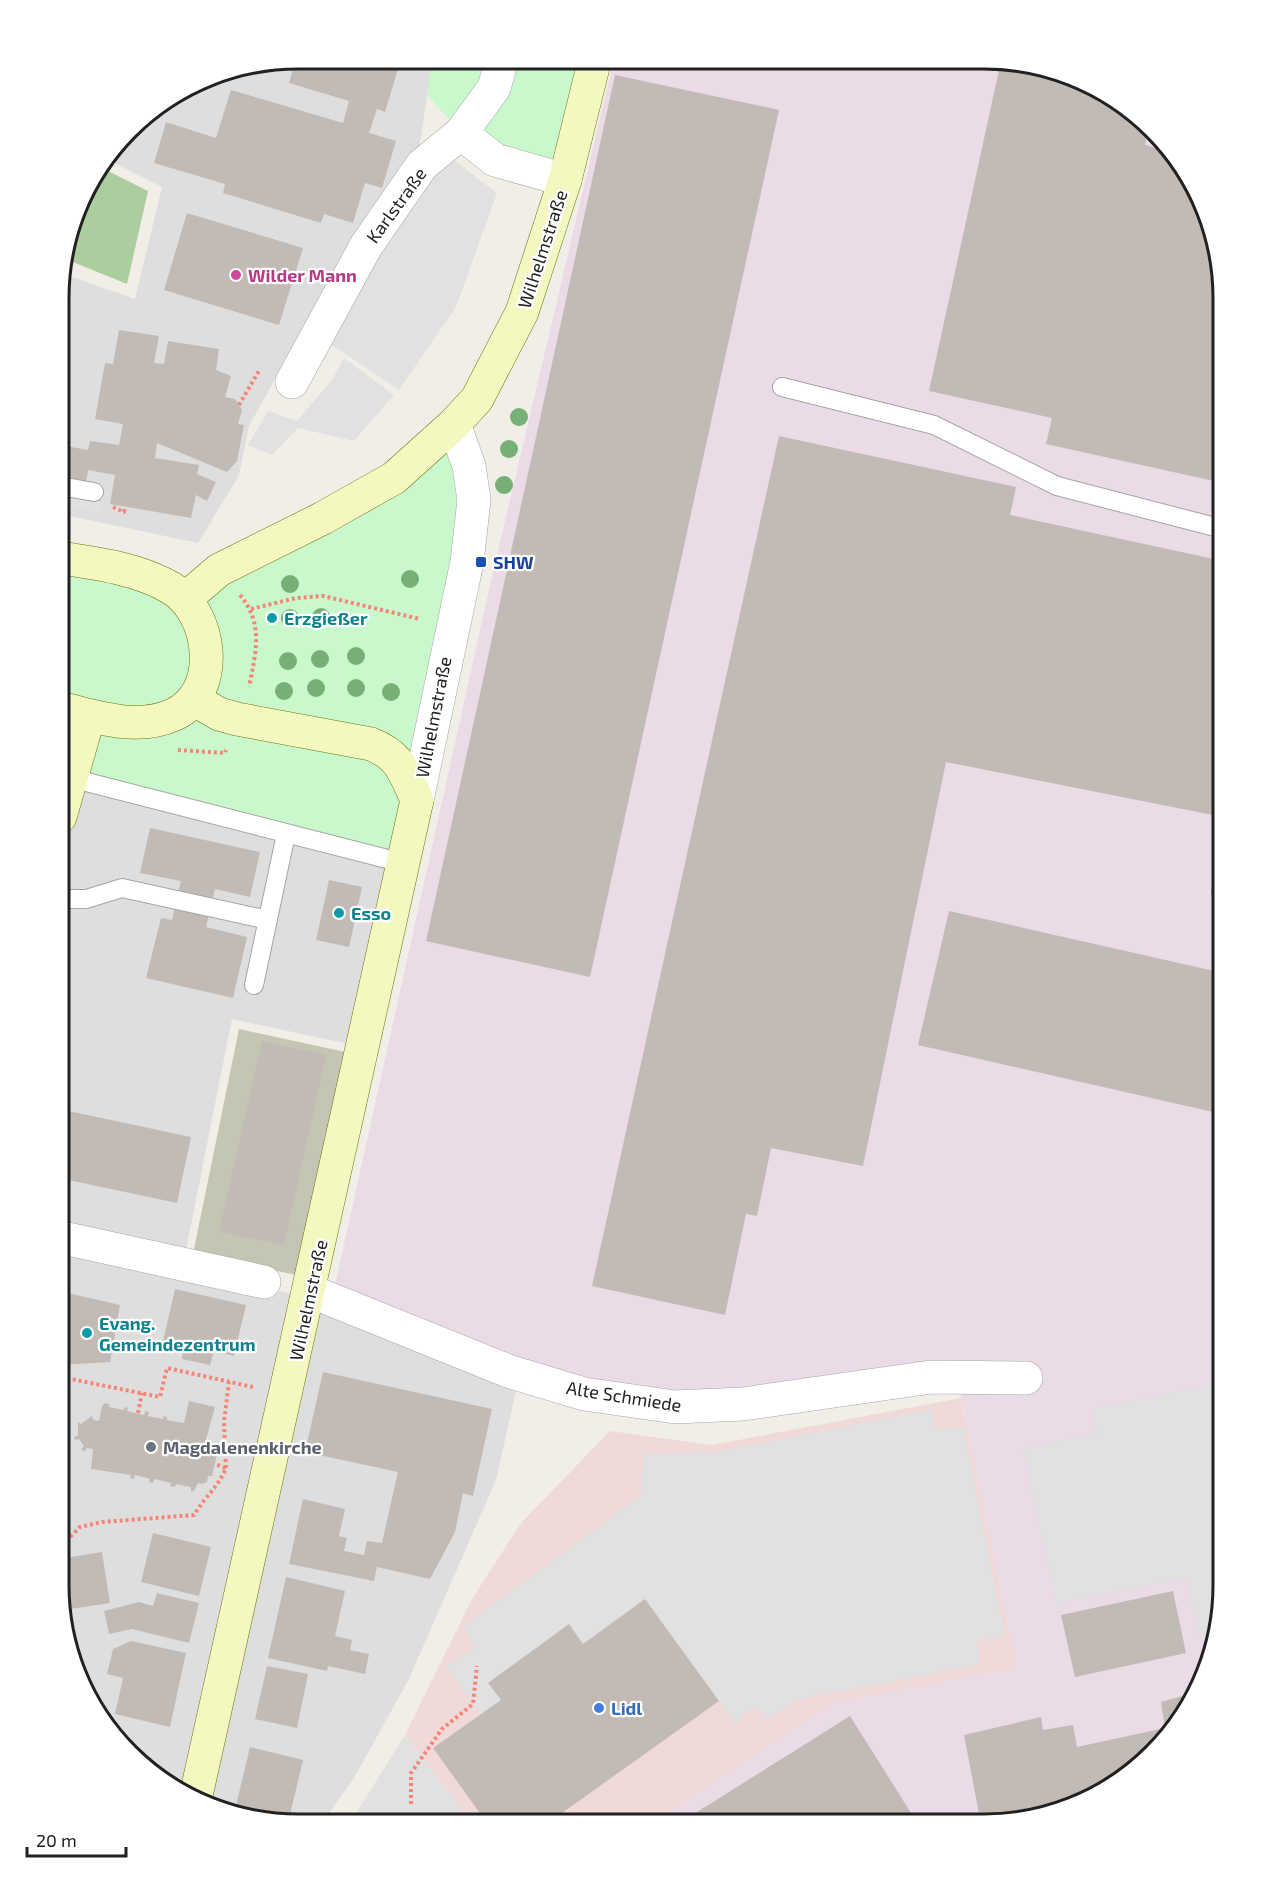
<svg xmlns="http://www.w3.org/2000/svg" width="1282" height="1883" viewBox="0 0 1282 1883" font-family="'Exo 2',sans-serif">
<rect width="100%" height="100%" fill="#f1eee8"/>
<!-- residential -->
<path fill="#dfdede" d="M298 59H433L419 149 376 202 280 370 249 426 239 475 198 543 60 514 61 273 135 299 162 187 106 159 140 118 221 71Z
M60 777 395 868 358 1046 232 1019 182 1270 301 1296 518 1382 496 1480 409 1679 354 1778 322 1823 267 1822 207 1806 152 1775 108 1731 77 1677 59 1585Z"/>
<!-- commercial -->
<path fill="#f0dad9" d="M961 1398 1017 1668 835 1703 651 1824 471 1823 405 1735 472 1599 521 1523 610 1431 712 1445Z"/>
<!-- industrial -->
<path fill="#eadbe7" d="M614 59 1016 61 1076 77 1130 108 1174 152 1205 206 1223 298V1601L1211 1662 1183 1718 1130 1775 1076 1806 985 1824H651L835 1703 1017 1668 955 1368 745 1397 583 1387 334 1290 490 585Z"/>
<!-- construction -->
<path fill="#c5c5b4" d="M239 1029 350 1053 302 1276 193 1254Z"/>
<!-- forest -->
<path fill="#acce9f" d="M100 167 148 191 127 284 63 258 90 178Z"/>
<!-- park -->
<path fill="#c9f8cd" d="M433 59H589L561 172 461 133 427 95Z
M451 436 464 533 399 857 60 770V574L74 571 172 596Z"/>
<!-- parking -->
<path fill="#e1e1e1" d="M447 155 497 193 456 307 399 390 323 339Z
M344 358 394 395 354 441 298 428 272 455 248 445 268 411 297 421 332 380Z
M60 490 92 496 107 514 60 504Z
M1223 1383V1601L1217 1633 1200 1637 1186 1578 1056 1603 1023 1449 1097 1433 1092 1409Z
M931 1409 934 1430 963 1427 1004 1634 977 1642 980 1664 800 1699 769 1718 752 1706 735 1725 645 1599 583 1644 569 1624 488 1683 501 1700 481 1715 446 1666 475 1648 463 1627 641 1495 643 1454 713 1453Z
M405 1735 471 1823H350Z"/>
<!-- building -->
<path fill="#c2bab5" d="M296 59H401L385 112 377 109 369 133 396 141 382 188 365 183 353 223 324 214 321 223 223 193 225 184 154 163 166 122 216 138 231 90 343 123 349 101 289 83Z
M1001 61H1016L1076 77 1130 108 1149 127 1145 145 1174 152 1205 206 1223 298V483L1046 444 1052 418 929 391Z
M615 75 779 110 590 977 426 941Z
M187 213 303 248 279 325 164 290Z
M119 330 159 336 154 363 164 364 168 341 219 349 216 370 231 376 225 397 235 399 242 410 238 424 244 425 237 461 227 472 157 443 155 458 199 465 197 474 216 482 207 501 196 495 191 518 110 504 115 475 88 470 86 484 60 480V445L88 450 90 441 119 445 123 424 95 419 105 363 113 364Z
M779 436 1016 487 1010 515 1223 561V817L946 762 863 1166 771 1148 757 1216 746 1214 725 1315 592 1286Z
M150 828 260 852 250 897 215 889 206 927 247 937 233 998 146 978 161 918 172 920 181 881 140 873Z
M329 880 362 887 349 947 316 940Z
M949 911 1223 973 1222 1114 918 1045Z
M262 1041 326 1055 284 1245 219 1232Z
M59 1109 191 1137 177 1203 59 1178Z
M175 1289 246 1305 234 1356 214 1351 210 1365 182 1359 183 1351 162 1346Z
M59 1291 120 1305 110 1362 59 1365Z
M323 1372 492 1409 473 1496 463 1493 455 1532 430 1579 377 1567 374 1581 289 1564 303 1499 345 1509 339 1536 347 1538 344 1551 364 1555 367 1541 382 1543 398 1472 305 1452Z
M189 1401 215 1407 205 1443 219 1446 212 1476H208L207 1482 202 1484 198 1483 194 1491H191V1487L176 1484 175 1487 170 1486 171 1483 154 1479 153 1483 149 1482 150 1479 135 1475 134 1479 130 1478 131 1475 91 1469 93 1449 87 1448 84 1452 81 1449 84 1446 79 1439 75 1440 74 1437 78 1436V1422L81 1424 92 1416 93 1420 99 1421 102 1406 105 1403 109 1404V1407L124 1410V1407L128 1408 127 1411 144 1415 145 1411 149 1412 148 1416 163 1419V1416L167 1417V1420L184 1423Z
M153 1533 211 1547 199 1596 141 1582Z
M102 1552 110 1603 63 1610 58 1585 59 1559Z
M286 1577 345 1591 335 1636 352 1640 350 1650 369 1654 365 1674 328 1666 327 1671 268 1658Z
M1173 1591 1186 1653 1075 1677 1061 1615Z
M157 1593 199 1603 189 1643 132 1629 109 1634 104 1611 139 1602 153 1606Z
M645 1599 719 1701 548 1823H487L433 1748 501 1700 488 1683 569 1624 583 1644Z
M131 1641 186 1653 170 1727 115 1714 123 1678 107 1674 113 1649Z
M267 1666 308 1674 297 1728 255 1719Z
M1196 1692 1183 1718 1130 1775 1076 1806 981 1824 964 1735 1041 1717 1043 1730 1073 1725 1077 1747 1165 1728 1161 1702Z
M850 1716 918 1824H678Z
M250 1747 303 1760 288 1823 267 1822 234 1814Z"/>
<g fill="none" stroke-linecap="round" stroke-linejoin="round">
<defs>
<path id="lane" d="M782 387 934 425 1057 486 1223 529
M60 486 94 492
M71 778 403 863
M1221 892 1223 882
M60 899H86L122 888 268 920
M254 985 286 834"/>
<path id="street" d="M502 59 494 88 461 133 495 160 565 180
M292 382 366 246 422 165 461 133
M417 800 467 562 474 500 469 466 454 424
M59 1237 264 1282
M310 1291 508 1371 584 1394 675 1407 743 1404 931 1377 1026 1378"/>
<path id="secondary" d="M185 599 219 570 323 518 394 478 454 424 477 399 522 312 565 180 595 59
M193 699 219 714 237 719 371 744C401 756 404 772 417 800L195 1800
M60 708C95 717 137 731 173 715 223 693 212 612 171 588 139 569 96 563 60 558
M60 817 89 716"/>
</defs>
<!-- lane casing -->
<use href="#lane" stroke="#a5a5a5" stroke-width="20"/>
<!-- street casing -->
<use href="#street" stroke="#a5a5a5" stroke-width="34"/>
<!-- secondary casing -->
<use href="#secondary" stroke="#69760a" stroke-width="34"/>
<!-- path -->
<path stroke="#f48577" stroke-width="4" stroke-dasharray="3 3" stroke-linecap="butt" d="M239 405 260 369
M113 507 124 512 125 507
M240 595C264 624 256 652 249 687
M251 609 296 598 323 596 420 619
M178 750 225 753 226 750
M61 1377 160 1397 167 1368 253 1387
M138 1413 142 1393
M226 1468 224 1422 229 1382
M59 1540 69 1538 80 1527 102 1522 194 1515C204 1498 219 1486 226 1468L215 1464
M411 1804V1773L442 1729 473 1704 477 1666"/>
<!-- lane -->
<use href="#lane" stroke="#fff" stroke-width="18"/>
<!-- street -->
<use href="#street" stroke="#fff" stroke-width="33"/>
<!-- secondary -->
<use href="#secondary" stroke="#f4f7c0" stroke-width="33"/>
</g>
<!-- trees -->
<g fill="#76b077">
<circle cx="519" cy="417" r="9"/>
<circle cx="509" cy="449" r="9"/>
<circle cx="504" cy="485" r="9"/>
<circle cx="410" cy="579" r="9"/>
<circle cx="290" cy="584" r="9"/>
<circle cx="321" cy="617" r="9"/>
<circle cx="290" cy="618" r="9"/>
<circle cx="356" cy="656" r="9"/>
<circle cx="320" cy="659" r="9"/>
<circle cx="288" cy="661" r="9"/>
<circle cx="316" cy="688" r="9"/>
<circle cx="356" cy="688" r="9"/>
<circle cx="284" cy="691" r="9"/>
<circle cx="391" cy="692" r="9"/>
</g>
<!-- markers -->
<circle fill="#d1479c" stroke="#fff" stroke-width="2" cx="236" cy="275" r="6"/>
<rect fill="#1a4fb4" stroke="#fff" stroke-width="2" x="475" y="556" width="12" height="12" rx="3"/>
<g fill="#0f9aa8" stroke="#fff" stroke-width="2">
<circle cx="272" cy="618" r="6"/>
<circle cx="339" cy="913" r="6"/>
<circle cx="87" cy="1333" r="6"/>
</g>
<circle fill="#6b7280" stroke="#fff" stroke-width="2" cx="151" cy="1447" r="6"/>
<circle fill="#3f7fe0" stroke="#fff" stroke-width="2" cx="599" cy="1708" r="6"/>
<g text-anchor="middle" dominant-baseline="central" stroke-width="4.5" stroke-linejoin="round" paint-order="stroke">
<!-- street labels -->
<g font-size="18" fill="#212121" stroke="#fff">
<text transform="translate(396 205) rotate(-54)">Karlstraße</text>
<text transform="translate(542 249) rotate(-72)">Wilhelmstraße</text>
<text transform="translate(433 717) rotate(-79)">Wilhelmstraße</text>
<text transform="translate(308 1300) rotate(-78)">Wilhelmstraße</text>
<text transform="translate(624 1396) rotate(9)">Alte Schmiede</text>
</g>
<!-- hotel labels -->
<g font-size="18" font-weight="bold" fill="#b23c85" stroke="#fff" text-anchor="start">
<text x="248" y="275">Wilder Mann</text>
</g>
<!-- transit labels -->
<g font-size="18" font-weight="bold" fill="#164399" stroke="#fff" text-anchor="start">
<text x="493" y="562">SHW</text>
</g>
<!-- culture labels -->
<g font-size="18" font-weight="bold" fill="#0d838f" stroke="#fff" text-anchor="start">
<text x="284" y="618">Erzgießer</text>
<text x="351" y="913">Esso</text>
<text x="99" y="1323">Evang.<tspan x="99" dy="21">Gemeindezentrum</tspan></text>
</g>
<!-- worship labels -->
<g font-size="18" font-weight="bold" fill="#5b616d" stroke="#fff" text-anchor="start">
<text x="163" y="1447">Magdalenenkirche</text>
</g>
<!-- shop labels -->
<g font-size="18" font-weight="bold" fill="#366cbe" stroke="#fff" text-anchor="start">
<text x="611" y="1708">Lidl</text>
</g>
</g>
<!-- crop -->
<path d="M0 0H1282V1883H0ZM298 69H984A229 229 0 0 1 1213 298V1585A229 229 0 0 1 984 1814H298A229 229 0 0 1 69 1585V298A229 229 0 0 1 298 69Z" fill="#fff" fill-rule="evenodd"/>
<path fill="none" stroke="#212121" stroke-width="3" d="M298 69H984A229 229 0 0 1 1213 298V1585A229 229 0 0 1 984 1814H298A229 229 0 0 1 69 1585V298A229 229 0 0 1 298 69Z"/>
<!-- scale -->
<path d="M27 1847v9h99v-9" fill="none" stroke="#212121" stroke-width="3"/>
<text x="36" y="1847" font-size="18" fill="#212121" stroke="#ffffff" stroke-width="4.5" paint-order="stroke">20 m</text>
</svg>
